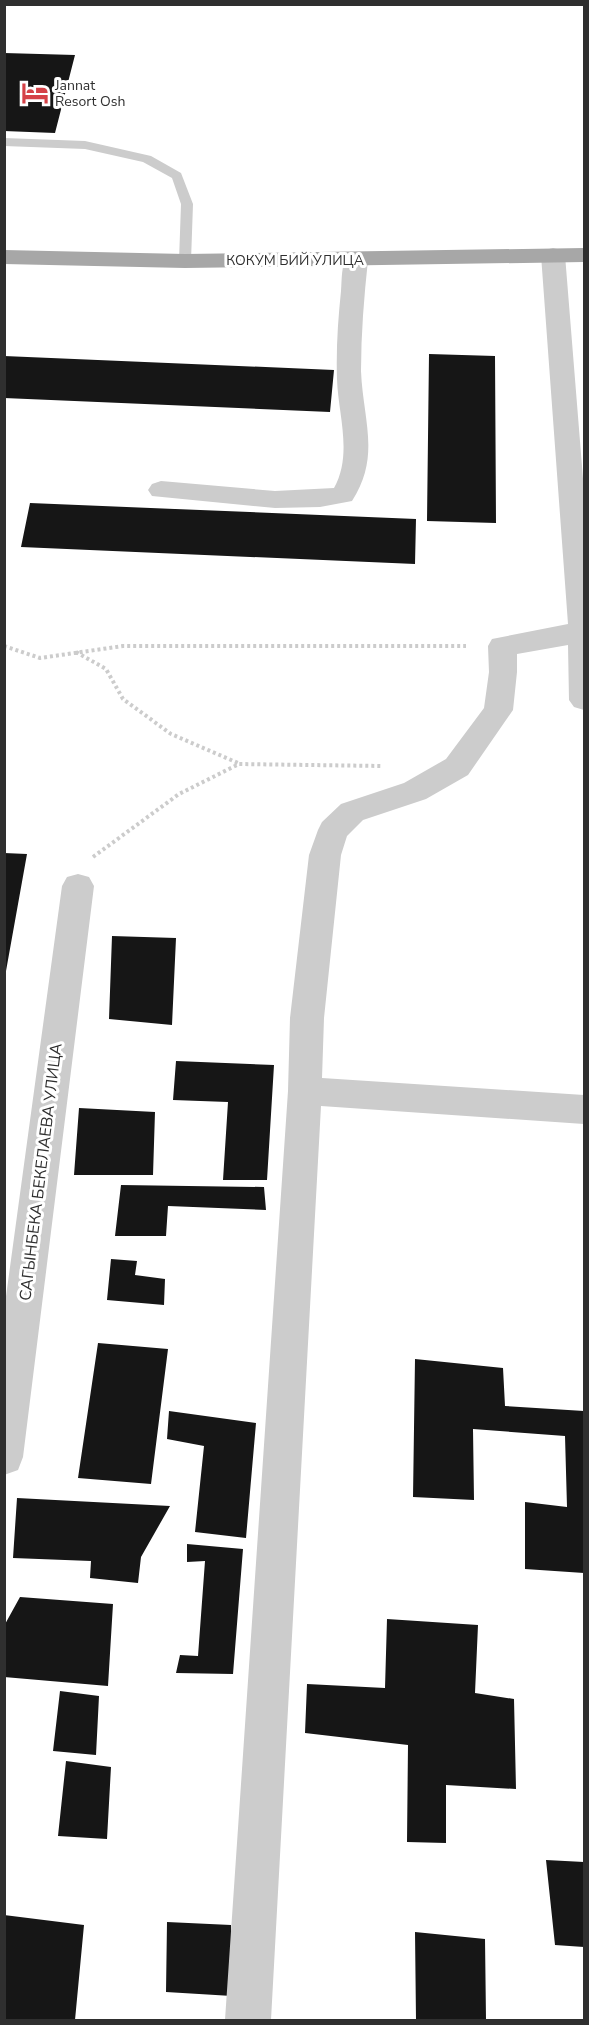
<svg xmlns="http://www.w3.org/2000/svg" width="589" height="2025" viewBox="0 0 589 2025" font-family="'Nunito Sans',sans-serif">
<rect width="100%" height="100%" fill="#fff"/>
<!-- building -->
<path fill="#161616" d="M4 53 75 55 55 133 4 131Z
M429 354 495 356 496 523 427 521Z
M4 356 334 370 330 412 4 398Z
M30 503 416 519 415 564 21 547Z
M4 853 27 854 6 971H4Z
M112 936 176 938 172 1025 109 1019Z
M176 1061 274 1065 267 1180H223L228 1102 173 1100Z
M79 1108 155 1112 153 1175H74Z
M121 1185 264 1187 266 1210 168 1206 166 1236H115Z
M111 1259 137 1261 135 1275 165 1279 164 1305 107 1300Z
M98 1343 168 1349 151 1484 78 1478Z
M415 1359 503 1368 505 1406 584 1411V1573L525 1569V1502L567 1507 565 1436 473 1429 474 1500 413 1497Z
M169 1411 256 1423 246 1538 195 1532 204 1446 167 1439Z
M17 1498 170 1506 141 1557 138 1583 90 1578 91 1561 13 1558Z
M187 1544 243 1549 233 1674 176 1673 180 1655 198 1656 205 1561 187 1562Z
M20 1597 113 1604 108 1686 4 1677V1626Z
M387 1619 478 1625 475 1693 514 1699 516 1789 446 1785V1843L407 1842 408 1745 305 1733 307 1684 385 1688Z
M60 1691 99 1696 96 1755 53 1751Z
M66 1761 111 1767 107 1839 58 1836Z
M546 1860 584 1862V1947L555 1945Z
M4 1915 84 1925 75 2020H4Z
M167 1922 231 1925 232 1996 166 1992Z
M415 1932 485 1939 486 2020H416Z"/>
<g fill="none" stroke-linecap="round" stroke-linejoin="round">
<!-- path -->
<path stroke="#ccc" stroke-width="4" stroke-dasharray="3 3" stroke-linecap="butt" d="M4 646 40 658 123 646H466
M76 652 106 669 123 699 171 734 238 763
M93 857 179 794 239 764 381 766"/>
<!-- lane -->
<path fill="#ccc" fill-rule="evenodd" d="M4 138 85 141 151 156 181 173 193 204 191 261 185 265 179 261 181 204 172 178 143 162 85 149 4 146Z"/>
<!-- street -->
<path fill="#ccc" fill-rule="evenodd" d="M553 248 561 250 565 255 584 491V710L574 707 569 700 568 645 517 654V672L513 710 468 775 426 799 363 820 347 836 341 855 324 1018 322 1078 584 1095V1124L321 1106 271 2020H225L288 1091 290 1018 309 855 318 830 322 822 341 804 404 783 446 759 484 708 489 672 488 646 492 639 568 624 541 255 545 250Z
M356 253 364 255 368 260C364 297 361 334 361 371 363 420 381 456 352 501L320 507 275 508 152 496 148 490 152 484 161 481 275 491 334 488C353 454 338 414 337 379 336 349 338 320 341 291 342 279 341 264 348 255Z
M78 874 89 877 94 886 23 1457 18 1470 4 1475V1311L62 886 67 877Z"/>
<!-- primary -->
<path fill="#a7a7a7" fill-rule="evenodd" d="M584 248V262L185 268 4 264V250L185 254Z"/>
</g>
<!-- icons -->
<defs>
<symbol id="hotel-bare" viewBox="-9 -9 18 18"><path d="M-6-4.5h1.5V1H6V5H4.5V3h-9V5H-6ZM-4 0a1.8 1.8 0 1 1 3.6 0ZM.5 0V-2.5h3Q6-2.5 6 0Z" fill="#d54147" stroke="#fff" stroke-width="2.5" paint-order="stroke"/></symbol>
</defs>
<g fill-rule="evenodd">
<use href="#hotel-bare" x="16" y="74" width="38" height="38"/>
</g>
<g text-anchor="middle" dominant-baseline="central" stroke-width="6" stroke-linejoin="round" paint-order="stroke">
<!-- far-poi labels -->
<g font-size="14" fill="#2f2f2f" stroke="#fff" text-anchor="start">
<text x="55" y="85">Jannat<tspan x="55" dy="16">Resort Osh</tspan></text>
</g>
<!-- far-street labels -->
<g font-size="14" fill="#2f2f2f" stroke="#fff">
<text x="295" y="260">КОКУМ БИЙ УЛИЦА</text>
</g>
<!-- street labels -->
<g font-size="16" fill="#2f2f2f" stroke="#fff">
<text transform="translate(41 1172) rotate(-83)">САГЫНБЕКА БЕКЕЛАЕВА УЛИЦА</text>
</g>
</g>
<!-- border -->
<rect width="589" height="2025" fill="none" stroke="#2f2f2f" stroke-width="12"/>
</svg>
